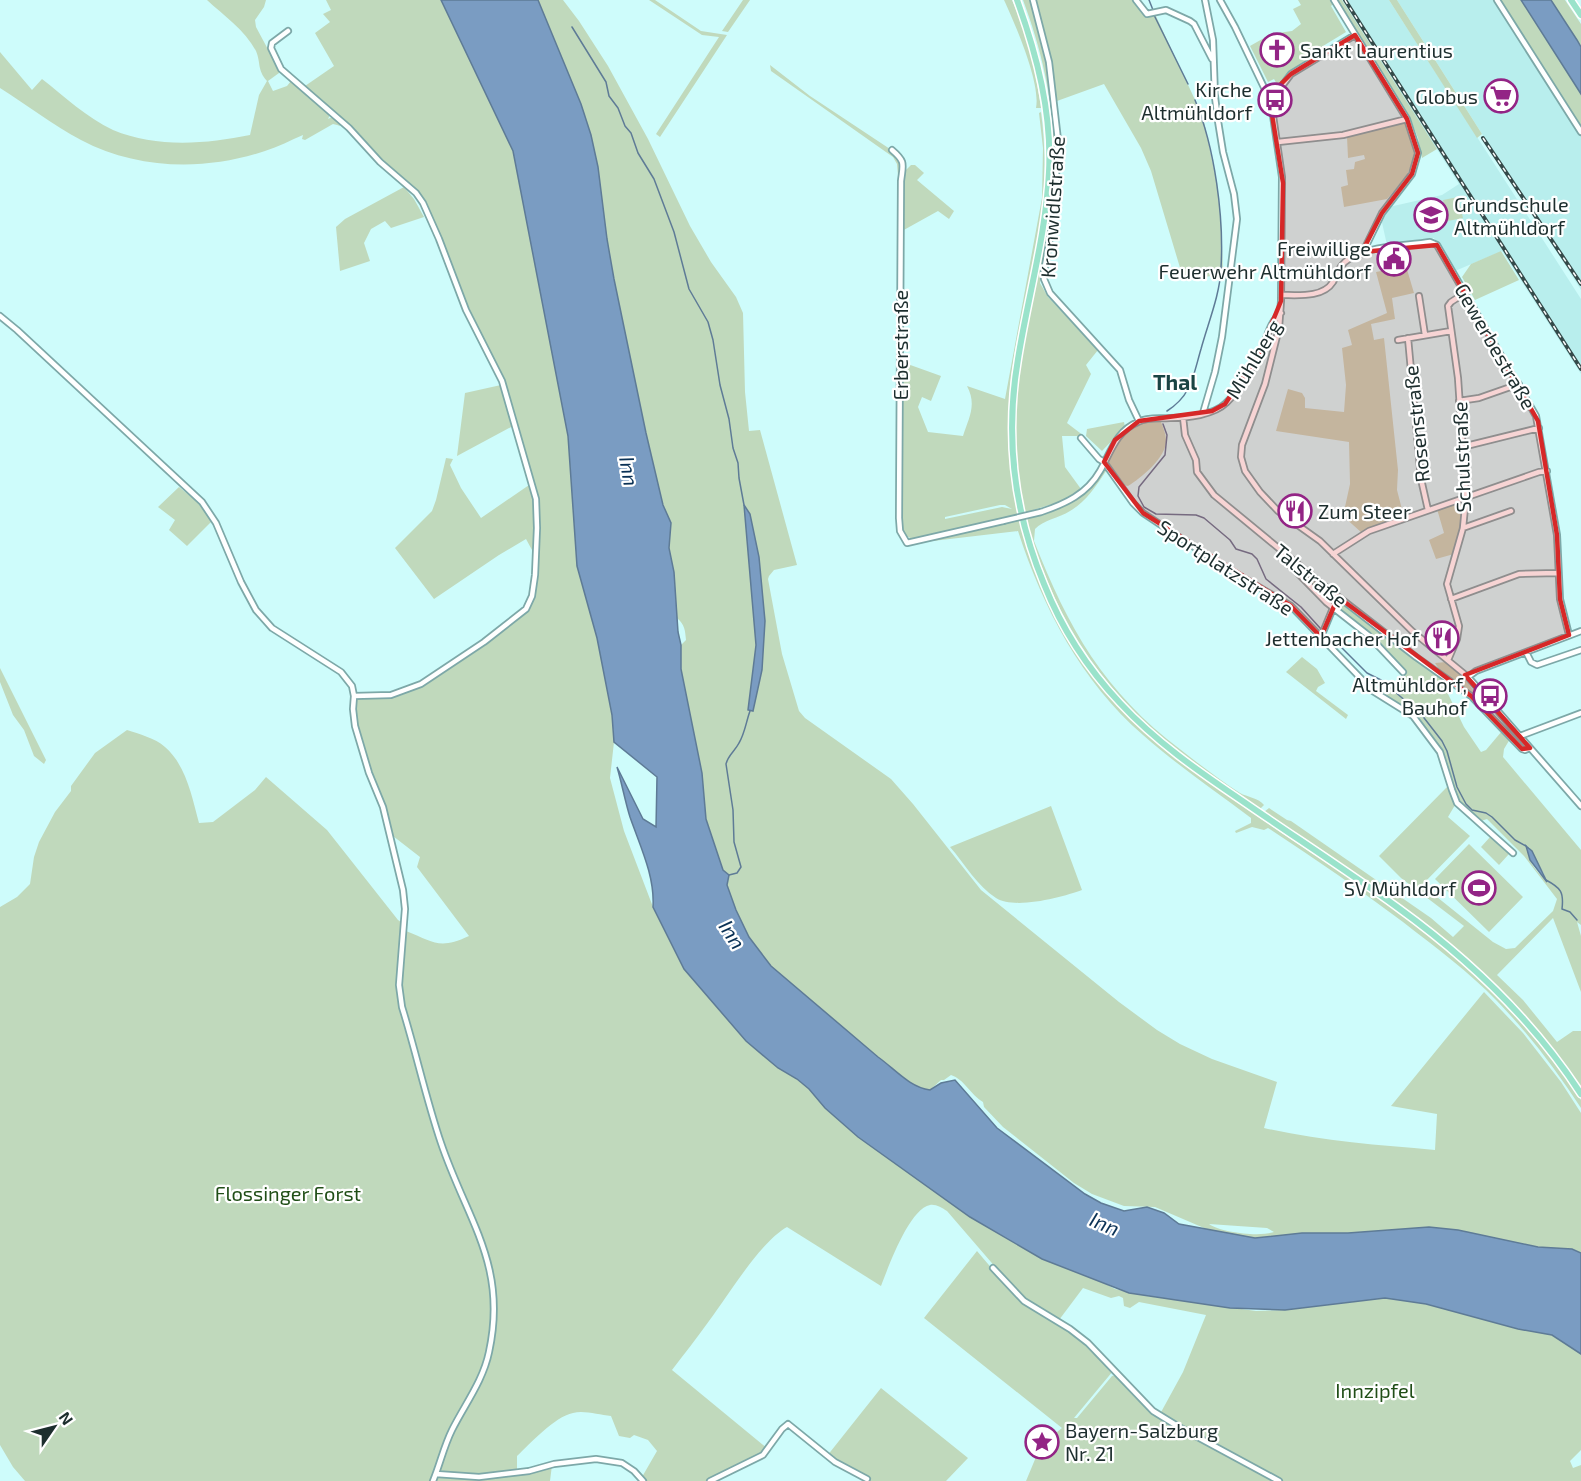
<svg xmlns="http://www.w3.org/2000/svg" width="1581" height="1481" viewBox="0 0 1581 1481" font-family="'Exo 2',sans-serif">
<rect width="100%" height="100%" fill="#cefcfb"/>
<!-- built -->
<path fill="#b8eeed" d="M1342 0H1389L1581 299V374L1502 251 1455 271 1434 238 1387 245 1381 218 1389 207 1442 195 1459 184Z
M1397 0H1501L1581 126V290Z"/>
<!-- green -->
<path fill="#c0d9bc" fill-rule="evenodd" d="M207 0H266L264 7 255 20 256 27 279 70V73L268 81 273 91 287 86 291 81 330 115 328 119 332 117 341 126 333 124 305 140 302 139 303 135C291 140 278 147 265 151 206 171 138 170 81 140 53 125 27 105 0 88V52L32 90 42 79C64 96 87 118 113 130 156 148 206 144 250 135L259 95 267 81C257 70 261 63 256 51 245 30 223 15 207 0Z
M326 0H441L513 151 568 436 577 566 597 638 612 715 614 742 610 778 624 831 653 907 684 969 778 1068 797 1079 809 1089 825 1108 858 1137 970 1217 1042 1259 1102 1282 1115 1289 1147 1296 1256 1311 1285 1310 1386 1298 1426 1304 1518 1329 1545 1333 1552 1335 1581 1354V1450L1570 1461 1573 1468 1581 1465V1481H1282L1160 1414 1183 1372 1206 1315 1139 1302 1130 1308 1124 1306 1123 1298 1119 1296 1111 1298 1083 1288 1059 1320 1022 1298 947 1211C942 1208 936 1204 930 1205 909 1209 888 1268 881 1286L787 1227C760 1242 728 1296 709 1321 697 1338 684 1354 672 1370L768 1449 752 1460 706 1481H645L642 1477 657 1451 648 1440 634 1435 630 1438 619 1436 611 1416C599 1415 584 1410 573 1413 554 1417 531 1443 517 1456V1474L552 1465 550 1481H25L13 1467 0 1445V907L17 897 30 884 34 857 39 842 55 812 71 791V786L95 753 127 730C139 734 155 738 165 747 186 765 192 797 199 823L213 822 255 790 266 777 327 830 398 920 404 924 406 931C434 942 439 950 469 936L417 867 420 857 393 836 387 810 383 807 355 726 354 696C372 696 391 694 408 691 426 688 523 621 531 605 537 594 534 573 535 560H532V550L526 539 499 555 434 599 395 548 432 511 436 500 446 458 453 459 450 465 461 488 481 518 532 483 506 387 470 319 428 215 417 197 406 185 388 172 338 115 305 86 334 66 315 33 330 22 323 14 331 10Z
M538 0H563L579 21 608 66 648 139 690 226 711 262 736 297 743 313 745 392 749 431 760 430 797 565 774 570 769 576 768 579 782 654 799 711 805 718 891 779 913 804 981 890 1119 1002 1157 1030 1180 1044 1212 1059 1277 1082 1264 1128C1320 1141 1377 1145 1435 1150L1437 1114 1391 1106 1484 992 1523 1033 1561 1082 1581 1113V1253L1572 1249 1538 1247 1458 1230 1429 1227 1348 1233H1302L1255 1238 1211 1231 1155 1207 1124 1206 1092 1194 1074 1183 1003 1127 984 1107 983 1102C971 1095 964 1079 951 1075L944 1080H941L930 1090C909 1087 895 1069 878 1057L771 966 749 937 736 910 727 885 729 875 723 870 706 819 702 773 681 669V645L686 640C685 630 685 625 677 618L674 572 669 548 671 523 663 505 646 433 614 279 607 239 598 167 591 135 581 104ZM1209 1224 1267 1228 1274 1232C1260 1237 1222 1233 1209 1224Z
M649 0H655L701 31 727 35 660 137 656 134 719 37 702 35Z
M743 0H750L728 32 722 31Z
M1004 0H1012C1027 34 1036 71 1041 108H1036C1041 83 1015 24 1004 0Z
M1023 0H1032L1048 60 1056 134V178L1050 229 1040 283 1048 297 1098 350 1086 365 1091 374 1067 423 1084 436H1062L1065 467 1081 489 1065 500 1024 513C1017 472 1012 432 1016 390 1023 319 1046 250 1052 179 1058 119 1044 56 1023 0Z
M1035 0H1135L1142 11 1155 14 1203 117 1217 183 1221 221 1223 271 1216 275 1184 281 1151 171 1141 148 1104 84 1057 101 1050 59Z
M1298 0H1333L1334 3 1331 6 1346 32 1305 57 1308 61C1295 69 1286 75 1278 86L1274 79 1268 82 1250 46 1271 34 1292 31 1301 24 1293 9 1301 5ZM1271 38 1274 42 1279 39 1287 52 1285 54 1288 60 1281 65 1273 54 1271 55 1266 47 1271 44 1268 40Z
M1336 0H1342L1437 149 1422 158 1418 138 1410 118Z
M1389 0H1397L1482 134 1477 138Z
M1501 0H1521L1581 94V126Z
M1551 0H1565L1581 24V47Z
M770 65 810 96 890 149C906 163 900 179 900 198L897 164 893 157 771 71Z
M1041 112C1047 156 1045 200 1038 242 1030 285 1018 327 1012 370 1006 415 1007 462 1016 506 1033 584 1069 656 1125 713 1153 742 1187 767 1221 791 1285 837 1352 877 1415 925 1480 973 1537 1032 1581 1100V1108C1556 1070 1529 1034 1497 1001 1469 972 1435 947 1403 922 1359 889 1314 858 1268 828L1264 830 1252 827 1236 833 1235 831 1251 823V818C1215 791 1177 765 1143 735 1081 681 1043 608 1018 531L907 544 913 539C902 536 902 527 900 517L902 362 941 376 931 401 922 397 918 407 928 432 963 436C969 417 977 405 967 386L1005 399 1042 198 1043 148 1039 113ZM1000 505H1005L1012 509 1002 507 945 519V517Z
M1403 121 1408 128 1414 150V159L1406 177 1387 199 1344 207 1341 187 1348 185 1346 170 1354 169 1355 162 1365 159 1364 155 1348 158 1347 137 1351 134Z
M911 165H915L924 173 917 180 954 211 949 219 938 211 902 231 903 173Z
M404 187 414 199 424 217 391 228 385 221 371 229 364 243 370 261 340 271 336 227 345 219Z
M1458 197 1463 218 1448 221 1443 200Z
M1501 251 1519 280 1475 300 1462 277 1471 264Z
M1406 266 1414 293 1392 298 1395 319 1371 324 1374 340 1384 338 1398 470 1397 490 1404 517 1362 533 1343 516 1350 484 1349 442 1276 431 1288 389 1302 393 1305 398V408L1344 412 1346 385 1342 348 1352 345 1348 330 1387 313 1376 272Z
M501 385 513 426 457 456 465 393Z
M1156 420 1161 422C1163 427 1166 434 1166 440 1167 457 1141 478 1128 486L1123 485 1108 463C1108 448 1126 427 1141 422 1145 421 1151 421 1156 420Z
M1124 422 1125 427 1102 451 1086 436 1087 429Z
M1104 469 1106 471C1096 486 1086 502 1070 511 1059 518 1043 520 1035 529L1034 541C1068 628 1104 692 1181 750 1200 765 1220 780 1240 793 1247 797 1259 798 1264 805L1260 809C1243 803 1226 786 1211 776 1115 709 1057 632 1026 519L1049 513 1077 499Z
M179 487 200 504 212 521 187 546 169 530 175 520 158 507Z
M1460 501 1464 503 1461 527 1454 554 1436 559 1429 540 1444 533 1437 509Z
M1287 559 1328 593 1327 594 1332 598 1333 597 1450 684 1448 694 1450 698 1464 727 1481 752 1486 750 1502 731 1510 739 1504 749 1503 757 1581 850V925L1577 922 1581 936V992L1553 918 1497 975 1523 1000 1557 1042 1573 1031H1581V1087C1498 965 1384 892 1264 812L1269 808 1287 820 1291 821 1431 918 1453 937 1464 926 1401 878 1379 856 1448 786 1455 805 1448 817 1470 836 1422 885 1493 942 1506 949 1515 948 1553 911 1557 899 1524 856 1487 819 1481 821 1458 801 1441 749 1425 727 1419 720 1380 695 1407 673 1378 641 1324 598ZM1529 847 1544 874 1546 881C1538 872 1525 860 1529 847Z
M1302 657 1317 669 1325 683 1318 687 1316 691 1348 715 1346 719 1286 672Z
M1446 662 1468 683 1486 708 1443 675 1435 663Z
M0 668 46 760 44 764 34 756 24 730 13 715 0 682Z
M1051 806 1082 890C1063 897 1015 910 996 898 977 886 965 864 950 847Z
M1491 836 1509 854 1499 865 1481 847Z
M1469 844 1523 897 1489 932 1435 879Z
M977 1251 1016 1297 1080 1338 1113 1371 1074 1418H1077L1112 1376 1116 1375 1149 1410 1277 1481H1026L1041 1445 1062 1428 924 1318Z
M881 1388 968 1458 946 1481H869L845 1469 827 1456Z"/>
<!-- water -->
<path fill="#7a9cc2" stroke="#5e7b96" stroke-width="1.5" d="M441 0H538L581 104 591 135 598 167 607 239 614 279 646 433 663 505 671 523 669 548 674 572 678 632 681 645V669L702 773 706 819 723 870 729 875 727 885 736 910 749 937 771 966 878 1057C895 1069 909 1087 930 1090L941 1083 955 1080 997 1128 1085 1194 1101 1203 1124 1211 1147 1207 1164 1213 1179 1224 1255 1238 1302 1233H1348L1429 1227 1458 1230 1538 1247 1572 1249 1581 1253V1354L1552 1335 1518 1329 1426 1304 1385 1298 1285 1310 1230 1308 1129 1293 1042 1259 970 1217 858 1137 825 1108 809 1089 797 1079 778 1068 746 1041 684 969 653 907C655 876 640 846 630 817 625 801 622 784 617 767L643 819 656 827 657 777 614 742 612 715 597 638 577 566 568 436 513 151Z
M1521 0H1551L1577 40 1581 47V94Z
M744 505 750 514 759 557 765 621 762 670 753 711 748 710 756 645Z
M1526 846 1532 851 1547 882 1530 860Z"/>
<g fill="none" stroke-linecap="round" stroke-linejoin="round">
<!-- stream -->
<path stroke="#5e7b96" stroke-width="1.5" d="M1149 0 1153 10
M1154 15 1188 84
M572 27 606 82 609 96 618 108 625 126 631 133 638 153 654 179 674 232 689 289 708 322 713 340 720 385 729 419 733 448 738 463 739 478 744 505
M1167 411C1192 395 1193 376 1201 349 1208 323 1220 295 1221 268 1224 217 1215 148 1195 100
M1163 424 1167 435 1165 455 1139 487 1138 496 1144 507 1156 514 1196 515 1204 518 1230 540 1236 549 1252 554 1257 559 1266 579 1301 607 1330 639 1340 646 1367 673 1381 680 1421 714 1442 741 1447 751 1457 787 1466 804 1472 810 1486 813 1492 817 1515 840 1526 846
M729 875 737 873 741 867 734 842 733 810 726 764C728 755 735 751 739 743 745 733 746 722 750 711
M1546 880C1561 888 1564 892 1562 909L1570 912 1577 920"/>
<defs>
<path id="minor" d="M1033 0 1049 62 1058 140 1054 214 1044 272V279L1050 293 1120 370 1129 400 1139 421
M1136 0 1147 14 1166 10 1190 21 1194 24 1212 59
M1220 0 1235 27 1271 102 1282 177 1281 301 1279 328 1265 384 1242 445 1241 457 1245 471 1260 492 1278 511 1320 541 1412 631 1468 677 1581 806
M1334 0 1407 119 1418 153 1412 174 1382 213 1362 254
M1497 0 1581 132
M288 31 272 43 271 48 281 69 349 128 380 162 416 193 423 203 439 239 466 310 502 381 536 499 537 528 535 575 532 596 526 609 484 642 421 684 391 695 354 696
M1269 96 1279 90 1291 74 1355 35
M1278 142 1343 135 1407 119
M892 150C906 162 903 164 901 181L899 518 900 531 907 543 1003 521
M1281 295C1298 295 1323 298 1333 282 1338 273 1340 264 1349 259 1371 245 1405 246 1430 242L1437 245 1536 416 1557 535 1560 599 1569 635
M1419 296 1425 335
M0 316 17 330 202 502 216 523 241 582 256 610 272 628 341 672 352 686 354 696 353 709 355 726 369 773 383 807 403 890 405 909 399 985 402 1007C416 1052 426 1099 441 1143 467 1220 508 1265 489 1352 483 1381 465 1404 452 1430 444 1446 440 1464 433 1481
M1408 338 1421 479 1428 510
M1398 340 1451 331
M1459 401 1479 398 1519 384
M1203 413 1215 372 1222 337 1237 219 1234 194 1223 152 1218 121 1215 97 1213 40 1205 0
M1183 417 1185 435 1196 460 1197 472 1214 495 1327 588 1416 657 1471 696 1522 749 1525 750 1530 748
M1081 438 1099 459 1104 462 1133 503 1143 513 1218 563 1291 606 1373 691 1413 716 1440 752 1452 790 1457 803 1513 853
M1462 447 1539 428
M1041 512C1065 504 1087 494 1100 471 1111 452 1116 431 1138 422 1148 417 1159 419 1170 418 1187 418 1214 415 1226 403 1241 389 1253 367 1262 349 1267 338 1270 321 1281 313
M1463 528 1511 511
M1283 553V558L1326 602 1368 635 1403 672
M1333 554 1369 531 1539 472 1547 471
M1451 599 1519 574 1558 573
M1321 637 1333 608
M1526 652 1531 662 1537 665 1581 650
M1448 660 1457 639 1459 626 1447 584 1463 528 1466 497 1458 378 1448 306 1451 302 1465 293
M1468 677 1476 671 1581 631
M1520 736 1581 713
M993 1268 1024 1301 1070 1329 1088 1343 1153 1411 1179 1427 1279 1481
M436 1474 479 1477 529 1471 554 1464 596 1459 622 1463 634 1471 643 1481
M710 1481 763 1455 782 1429 788 1424 835 1462 867 1479"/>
<path id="major" d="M1017 0C1037 55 1052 113 1049 172 1046 235 1028 296 1018 359 1005 435 1014 512 1044 584 1061 627 1088 669 1120 703 1155 741 1198 771 1241 800 1293 836 1346 870 1397 907 1469 959 1533 1020 1581 1094
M1571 0 1581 15"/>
</defs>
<!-- minor casing -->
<use href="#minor" stroke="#7da8a8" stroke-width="8"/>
<!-- major casing -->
<use href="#major" stroke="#fff" stroke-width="9"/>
<!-- minor -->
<use href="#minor" stroke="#fff" stroke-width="4.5"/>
<!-- major -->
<use href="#major" stroke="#9ae3cb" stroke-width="6"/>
<defs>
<path id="rail" d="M1345 0 1581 369
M1483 138 1581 284"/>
</defs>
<!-- rail casing -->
<use href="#rail" stroke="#354a4a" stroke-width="4"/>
<!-- rail -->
<use href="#rail" stroke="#fff" stroke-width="1.5" stroke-dasharray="4.5" stroke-linecap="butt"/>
<defs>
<path id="minor-bridge" d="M1003 521 1041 512"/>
</defs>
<!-- minor-bridge casing -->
<use href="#minor-bridge" stroke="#7da8a8" stroke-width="8" stroke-linecap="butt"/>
<!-- minor-bridge -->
<use href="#minor-bridge" stroke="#fff" stroke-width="4.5"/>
</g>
<!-- marked area -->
<path fill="#d62828" fill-opacity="0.2" stroke="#d62828" stroke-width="4.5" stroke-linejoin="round" d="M1355 35 1407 119 1418 153 1412 174 1382 213 1362 252 1437 245 1538 421 1557 535 1560 599 1569 635 1465 675 1530 748 1522 749 1471 696 1338 597 1321 637 1291 606 1143 513 1104 462 1115 440 1139 421 1212 411 1225 404 1260 352 1281 301 1283 183 1269 96 1291 74Z"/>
<!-- icons -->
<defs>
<symbol id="church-ring" viewBox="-11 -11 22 22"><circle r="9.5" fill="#fff" stroke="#932485" stroke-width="1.5"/><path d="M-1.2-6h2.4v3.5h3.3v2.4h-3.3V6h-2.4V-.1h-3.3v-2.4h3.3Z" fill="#932485"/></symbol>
<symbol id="supermarket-ring" viewBox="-11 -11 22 22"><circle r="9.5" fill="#fff" stroke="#932485" stroke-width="1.5"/><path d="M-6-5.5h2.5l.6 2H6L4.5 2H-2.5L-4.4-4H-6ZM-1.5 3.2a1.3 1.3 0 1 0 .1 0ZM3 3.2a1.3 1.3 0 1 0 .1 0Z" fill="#932485"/></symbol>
<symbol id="bus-ring" viewBox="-11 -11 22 22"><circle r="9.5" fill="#fff" stroke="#932485" stroke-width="1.5"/><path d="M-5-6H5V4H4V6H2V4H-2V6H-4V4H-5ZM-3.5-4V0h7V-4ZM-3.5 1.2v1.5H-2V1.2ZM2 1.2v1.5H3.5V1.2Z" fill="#932485"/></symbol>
<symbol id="school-ring" viewBox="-11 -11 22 22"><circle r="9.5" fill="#fff" stroke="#932485" stroke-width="1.5"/><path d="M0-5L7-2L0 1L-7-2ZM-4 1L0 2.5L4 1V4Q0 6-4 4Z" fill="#932485"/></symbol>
<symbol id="civic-ring" viewBox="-11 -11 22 22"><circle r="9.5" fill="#fff" stroke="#932485" stroke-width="1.5"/><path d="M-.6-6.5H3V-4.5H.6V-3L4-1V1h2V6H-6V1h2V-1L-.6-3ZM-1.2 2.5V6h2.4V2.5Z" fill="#932485"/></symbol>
<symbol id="restaurant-ring" viewBox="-11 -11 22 22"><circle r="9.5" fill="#fff" stroke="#932485" stroke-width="1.5"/><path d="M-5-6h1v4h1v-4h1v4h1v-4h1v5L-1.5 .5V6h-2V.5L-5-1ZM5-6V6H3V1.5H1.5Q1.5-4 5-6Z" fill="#932485"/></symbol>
<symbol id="stadium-ring" viewBox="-11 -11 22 22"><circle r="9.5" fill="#fff" stroke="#932485" stroke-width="1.5"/><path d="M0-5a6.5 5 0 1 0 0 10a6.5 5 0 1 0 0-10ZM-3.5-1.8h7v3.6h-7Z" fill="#932485"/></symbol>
<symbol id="sight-ring" viewBox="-11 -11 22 22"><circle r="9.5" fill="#fff" stroke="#932485" stroke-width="1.5"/><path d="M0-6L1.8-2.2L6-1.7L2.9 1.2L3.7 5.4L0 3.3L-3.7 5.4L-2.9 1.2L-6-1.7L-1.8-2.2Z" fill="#932485"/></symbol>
</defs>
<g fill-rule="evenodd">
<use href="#church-ring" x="1258" y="31" width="38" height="38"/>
<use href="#supermarket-ring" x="1482" y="77" width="38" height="38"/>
<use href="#bus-ring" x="1256" y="81" width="38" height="38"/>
<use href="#school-ring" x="1412" y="196" width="38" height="38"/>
<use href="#civic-ring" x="1375" y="240" width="38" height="38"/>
<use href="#restaurant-ring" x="1276" y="492" width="38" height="38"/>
<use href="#restaurant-ring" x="1423" y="619" width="38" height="38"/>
<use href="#bus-ring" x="1471" y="677" width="38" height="38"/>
<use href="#stadium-ring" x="1460" y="869" width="38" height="38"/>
<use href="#sight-ring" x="1023" y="1423" width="38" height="38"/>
</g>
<g text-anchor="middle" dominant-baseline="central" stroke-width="4.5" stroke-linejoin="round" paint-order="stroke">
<!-- poi labels -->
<g font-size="20" fill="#1d2e2e" stroke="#fff" text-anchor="end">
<text x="1300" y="50" text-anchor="start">Sankt Laurentius</text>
<text x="1252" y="89">Kirche<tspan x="1252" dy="23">Altmühldorf</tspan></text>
<text x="1478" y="96">Globus</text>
<text x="1454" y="204" text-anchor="start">Grundschule<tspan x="1454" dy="23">Altmühldorf</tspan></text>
<text x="1371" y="248">Freiwillige<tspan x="1371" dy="23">Feuerwehr Altmühldorf</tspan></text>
<text x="1318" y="511" text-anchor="start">Zum Steer</text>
<text x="1419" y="638">Jettenbacher Hof</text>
<text x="1467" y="684">Altmühldorf,<tspan x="1467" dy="23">Bauhof</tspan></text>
<text x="1456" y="888">SV Mühldorf</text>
<text x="1065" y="1430" text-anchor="start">Bayern-Salzburg<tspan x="1065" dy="23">Nr. 21</tspan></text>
</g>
<!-- street labels -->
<g font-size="20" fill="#1d2e2e" stroke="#fff">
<text transform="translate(1052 207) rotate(-86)">Kronwidlstraße</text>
<text transform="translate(900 345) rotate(-90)">Erberstraße</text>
<text transform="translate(1496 346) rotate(60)">Gewerbestraße</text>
<text transform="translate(1253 359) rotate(-59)">Mühlberg</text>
<text transform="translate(1416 424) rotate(-96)">Rosenstraße</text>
<text transform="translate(1461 457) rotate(-92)">Schulstraße</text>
<text transform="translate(1226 567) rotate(33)">Sportplatzstraße</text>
<text transform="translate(1311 575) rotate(39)">Talstraße</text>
</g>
<!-- park labels -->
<g font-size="20" fill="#204e17" stroke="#fff">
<text x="288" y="1193">Flossinger Forst</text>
<text x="1375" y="1390">Innzipfel</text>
</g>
<!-- neighbourhood labels -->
<g font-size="21" font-weight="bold" fill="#1a4444" stroke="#fff">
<text x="1175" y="381">Thal</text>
</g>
<!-- water labels -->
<g font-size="21" font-style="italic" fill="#0a3155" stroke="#fff">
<text transform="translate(630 471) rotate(80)">Inn</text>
<text transform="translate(733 934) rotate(57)">Inn</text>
<text transform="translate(1105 1223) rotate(23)">Inn</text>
</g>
</g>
<!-- north arrow -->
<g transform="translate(54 1427) rotate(55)" stroke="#ffffff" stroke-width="4.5" paint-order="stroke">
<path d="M0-4.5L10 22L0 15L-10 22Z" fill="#1d2e2e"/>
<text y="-9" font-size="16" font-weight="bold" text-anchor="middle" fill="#1d2e2e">N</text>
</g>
</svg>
